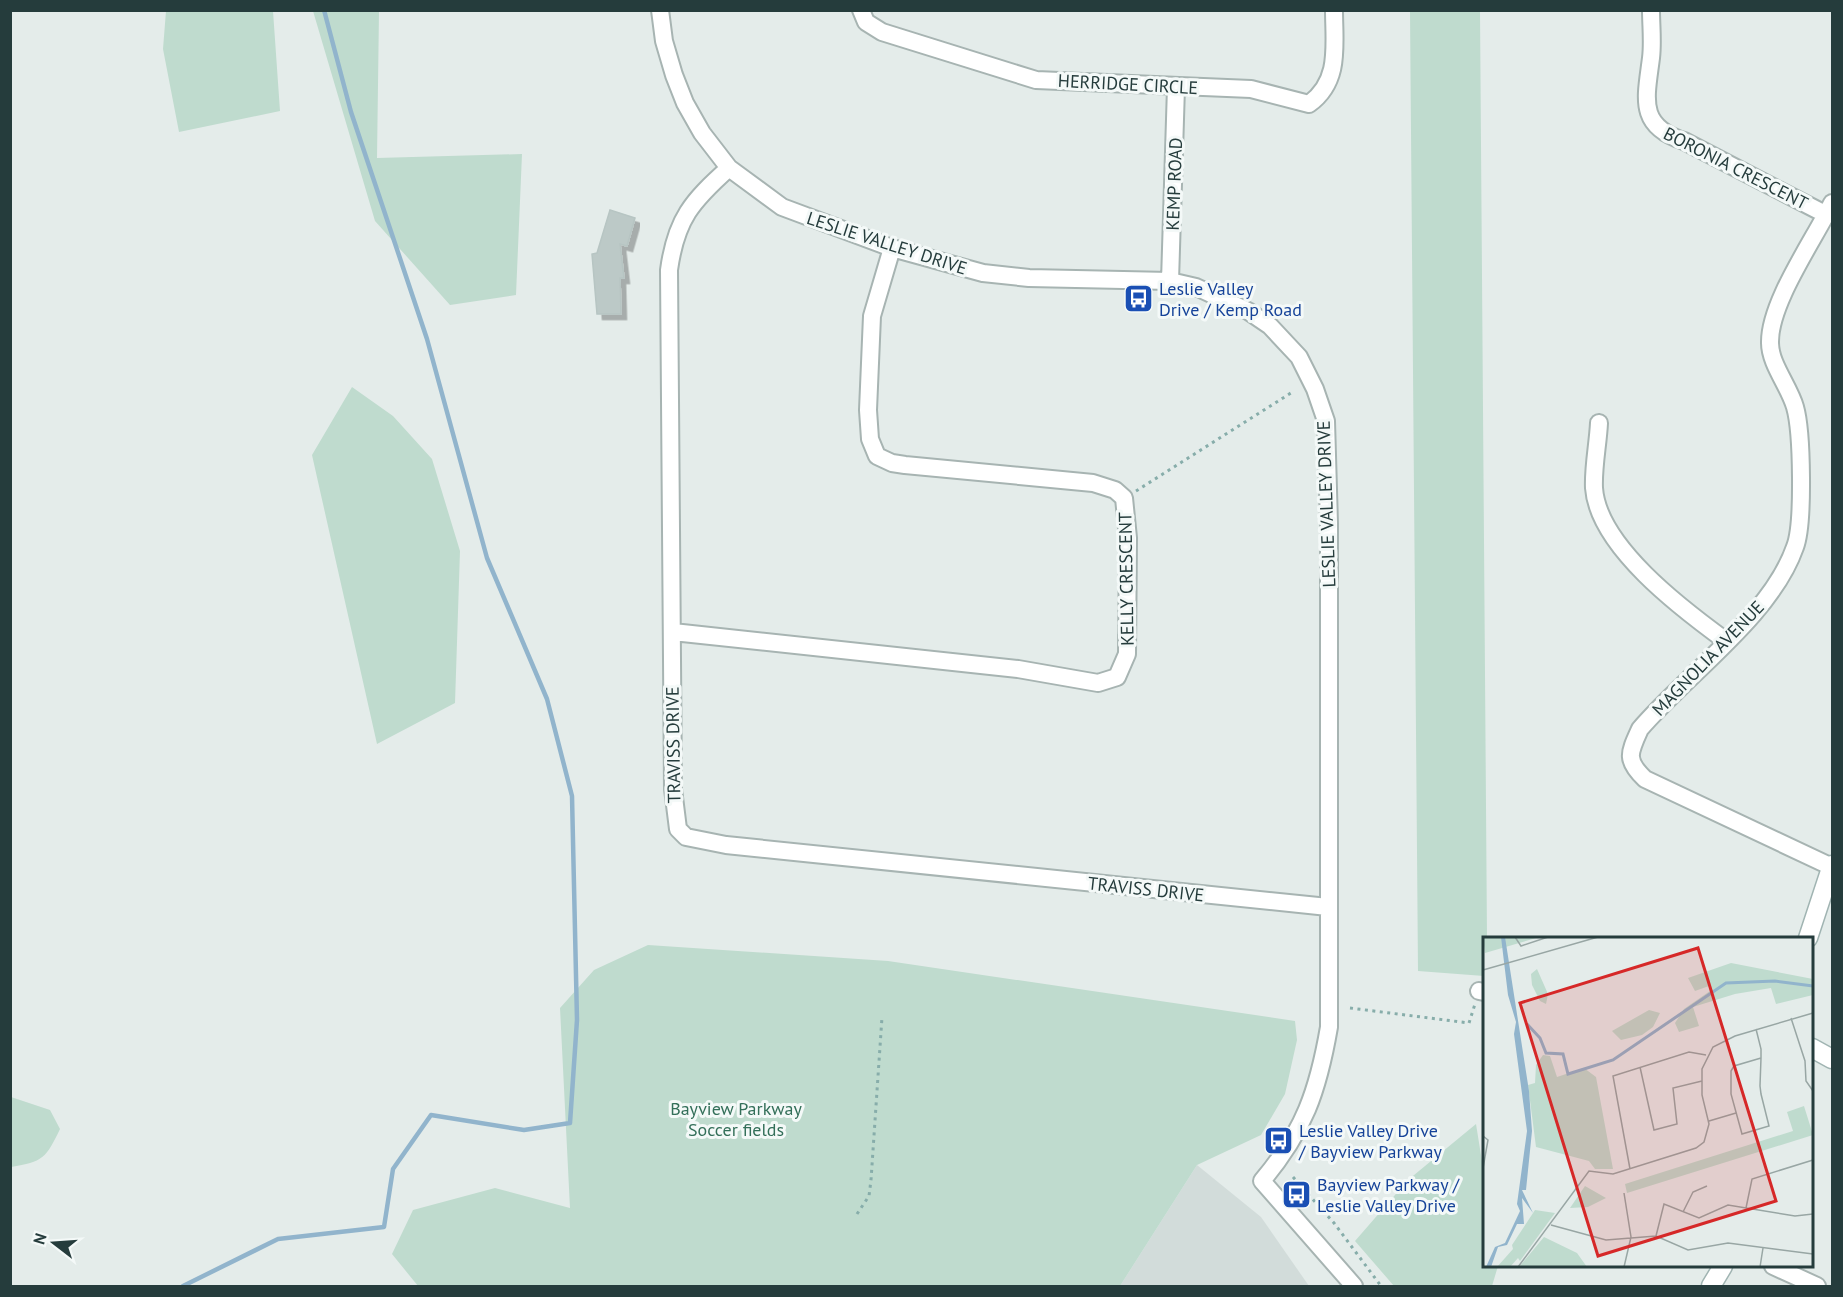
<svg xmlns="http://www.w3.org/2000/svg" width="1843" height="1297" viewBox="0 0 1843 1297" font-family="'PT Sans',sans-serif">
<defs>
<filter id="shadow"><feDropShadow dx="5.5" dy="5.5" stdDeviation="0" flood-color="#0004"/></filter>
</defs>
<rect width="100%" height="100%" fill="#e4ecea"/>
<!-- built -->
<path fill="#d2dcda" d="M1197 1165 1261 1217 1309 1286H1120Z"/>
<!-- green -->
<path fill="#bfdbce" d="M166 11H273L280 111 179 132 163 49Z
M313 11H379L377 158 522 154 516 295 450 305 375 221Z
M1410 11H1480L1487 938H1484V976L1418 971Z
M352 387 393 416 432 459 460 551 455 703 377 744 312 455Z
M648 945 888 961 1295 1021 1297 1040 1285 1094 1261 1135 1197 1165 1120 1286H418L392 1254 413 1210 495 1188 570 1208 560 1008 594 970Z
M11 1097 50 1110 60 1129C46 1158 43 1162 11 1167Z
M1476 1124 1484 1174V1266H1498L1492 1286H1394L1355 1241 1408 1180Z"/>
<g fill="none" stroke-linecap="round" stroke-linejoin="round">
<!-- stream -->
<path stroke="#91b4cc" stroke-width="4.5" d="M183 1286 278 1239 384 1227 393 1169 431 1115 524 1130 570 1123 577 1020 572 796 547 699 487 558 427 339 351 112 324 10"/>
</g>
<!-- building -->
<path fill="#bcc9c7" stroke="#b7c5c3" stroke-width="1.5" filter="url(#shadow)" d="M610 210 635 218 627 246 620 244 624 278H620L621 314H597L592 254 597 253Z"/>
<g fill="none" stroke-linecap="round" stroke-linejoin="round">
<defs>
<path id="street" d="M660 10 664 41 674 75 685 103 702 133 729 168 782 207 892 248 983 273 1029 278 1170 281 1196 287 1248 311 1270 326 1299 357 1315 389 1326 421 1329 524V1027C1318 1091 1304 1131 1262 1181L1354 1286
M861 10 866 22 882 32 1036 80 1251 89 1309 104C1341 81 1334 45 1334 10
M1651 10C1651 26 1653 42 1651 58 1646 98 1637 126 1684 141L1827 215
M729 168C692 201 676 219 669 270L673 789 678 829 686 837 726 845 1328 907
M1170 281 1176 87
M1599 423C1598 444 1593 467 1594 488 1598 546 1682 609 1726 641
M673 632 1018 669 1098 683 1117 677 1127 654 1128 538 1124 498 1115 490 1093 483 905 465 892 463 877 456 870 439 868 410 872 316 892 248
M1832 867 1645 779C1625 760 1629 753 1640 729 1687 674 1771 616 1795 547 1804 524 1802 431 1795 407 1789 386 1770 364 1770 343 1769 303 1814 240 1832 203
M1479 991 1484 992
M1773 1266 1817 1286"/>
<path id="secondary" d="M1808 938 1832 865
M1812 1048 1832 1059
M1711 1286 1723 1266"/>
</defs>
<!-- street casing -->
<use href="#street" stroke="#a7b4b2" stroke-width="20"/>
<!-- secondary casing -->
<use href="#secondary" stroke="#a0b4b2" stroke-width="21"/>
<!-- path -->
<path stroke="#87adaa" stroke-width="3" stroke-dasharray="3 4.5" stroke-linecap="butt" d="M1136 491 1294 391
M1350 1008 1469 1023 1475 1004
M1293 1177 1334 1223 1381 1286
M857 1214 869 1196 871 1180 882 1017"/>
<!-- street -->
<use href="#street" stroke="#fff" stroke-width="16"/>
<!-- secondary -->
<use href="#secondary" stroke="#fff" stroke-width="18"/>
</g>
<!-- icons -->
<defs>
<symbol id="bus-square" viewBox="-11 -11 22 22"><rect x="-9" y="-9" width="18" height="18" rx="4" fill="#1a4fb4" stroke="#f4f9f8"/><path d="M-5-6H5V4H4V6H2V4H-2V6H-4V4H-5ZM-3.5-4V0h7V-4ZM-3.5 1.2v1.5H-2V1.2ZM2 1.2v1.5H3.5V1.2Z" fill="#fff"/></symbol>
</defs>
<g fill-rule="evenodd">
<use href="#bus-square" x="1122" y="282" width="33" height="33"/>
<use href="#bus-square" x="1262" y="1124" width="33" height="33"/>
<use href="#bus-square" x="1280" y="1178" width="33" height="33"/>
</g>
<g text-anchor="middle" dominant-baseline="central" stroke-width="6" stroke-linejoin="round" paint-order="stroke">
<!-- street labels -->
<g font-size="18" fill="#253c3c" stroke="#f4f9f8">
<text transform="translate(1128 84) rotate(3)">HERRIDGE CIRCLE</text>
<text transform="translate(1736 168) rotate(27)">BORONIA CRESCENT</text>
<text transform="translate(1174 184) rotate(-88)">KEMP ROAD</text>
<text transform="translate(887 243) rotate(18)">LESLIE VALLEY DRIVE</text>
<text transform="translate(1326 504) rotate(-92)">LESLIE VALLEY DRIVE</text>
<text transform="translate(1126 579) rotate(-91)">KELLY CRESCENT</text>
<text transform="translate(1708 658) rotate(-46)">MAGNOLIA AVENUE</text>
<text transform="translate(673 745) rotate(-91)">TRAVISS DRIVE</text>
<text transform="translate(1146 889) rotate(6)">TRAVISS DRIVE</text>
</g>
<!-- transit labels -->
<g font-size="18" fill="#164399" stroke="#f4f9f8" text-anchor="start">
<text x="1159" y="288">Leslie Valley<tspan x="1159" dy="21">Drive / Kemp Road</tspan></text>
<text x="1299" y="1130">Leslie Valley Drive<tspan x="1299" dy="21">/ Bayview Parkway</tspan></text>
<text x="1317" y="1184">Bayview Parkway /<tspan x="1317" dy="21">Leslie Valley Drive</tspan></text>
</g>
<!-- park labels -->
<g font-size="18" fill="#336f59" stroke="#f4f9f8">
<text x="736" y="1108">Bayview Parkway<tspan x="736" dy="21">Soccer fields</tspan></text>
</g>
</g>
<!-- overview -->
<g transform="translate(1483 937)">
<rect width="330" height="330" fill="#e4ecea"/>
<path d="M0 0 53 1 2 16ZM248 26 330 42V58L293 67 288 51 252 57 210 70 216 89 196 95 192 86 201 72 227 54 226 49 212 54 205 41ZM54 32 65 57 63 67 57 64 49 48 48 37ZM166 73 177 76 170 90 159 98 138 103 129 94ZM60 118 67 119 74 140 101 131 113 140 130 232H112L106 224 53 210 45 148 52 146 53 128ZM321 169 330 198 144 256 142 247 310 194 304 175ZM102 249 123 261 105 270 87 271ZM52 273 72 276 37 324 35 321 27 330H14L30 312 29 308ZM61 300 94 316 104 330H36Z" fill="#bfdbce"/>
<path d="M18 0H22L46 154 49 194 43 253H39L50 276 39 261 41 287H34L24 308 15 310 8 330H3L12 310 22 306 37 274 34 267 44 194 31 97 33 85 25 58Z" fill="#91b4cc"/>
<path fill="none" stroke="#91b4cc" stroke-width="3" d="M44 87 57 101 63 116 80 117 85 137 130 123 243 46 292 44 330 49"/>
<path fill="none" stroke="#98a6a4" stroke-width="1.5" d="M32 0 38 9 65 0M0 33 115 0M308 81 322 124 323 144 330 154M273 92 278 112V121L277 149 278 157 286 189 259 197 248 157V134L251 129 278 121M157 130 171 193 194 187 190 151 219 144M226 184 253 176M0 199 5 203 0 231M147 232 130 139 206 115 223 118M141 256 148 300 141 330M263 271 269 242 330 223M200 275 210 255 224 249M68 288 123 303 173 299 205 313 245 306 330 317M173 299 181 267 216 281 245 268 312 279 330 277M35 330 106 234 130 237 213 211 221 205 226 187 219 158V132L230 110 252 99 330 76M277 330 280 311"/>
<path fill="#d62828" fill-opacity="0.15" stroke="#d62828" stroke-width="3" d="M215 11 293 264 115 319 37 66Z"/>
<rect width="330" height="330" fill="none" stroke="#253c3c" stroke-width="3"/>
</g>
<!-- border -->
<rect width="1843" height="1297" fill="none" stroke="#253c3c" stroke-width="24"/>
<!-- north arrow -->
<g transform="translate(54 1243) rotate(287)" stroke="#f4f9f8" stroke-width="4.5" paint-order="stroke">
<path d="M0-4.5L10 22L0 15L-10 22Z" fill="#253c3c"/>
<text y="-9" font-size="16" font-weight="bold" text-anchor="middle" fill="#253c3c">N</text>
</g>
</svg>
